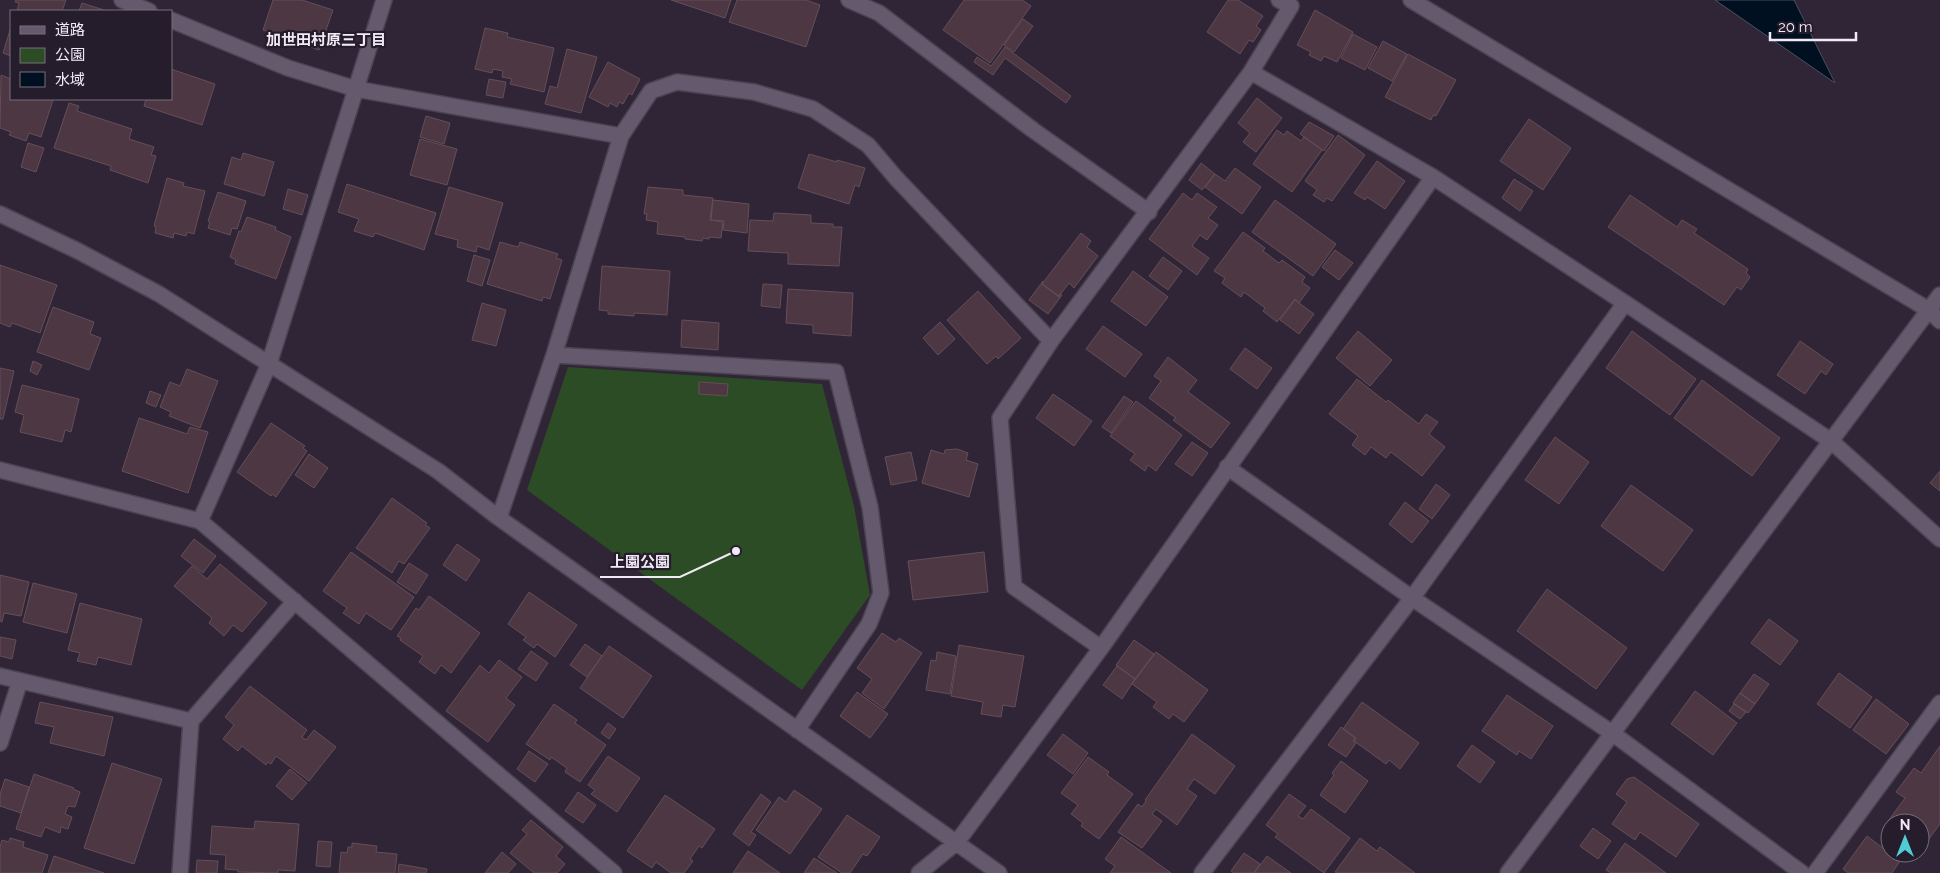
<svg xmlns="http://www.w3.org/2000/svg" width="1940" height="873" viewBox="0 0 1940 873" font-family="Raleway,'Noto Sans JP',sans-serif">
<rect width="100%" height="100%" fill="#2f2536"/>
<!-- green -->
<path fill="#2c4c25" d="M568 367 822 384 854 506 870 595 802 690 527 490Z"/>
<!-- water -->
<path fill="#001021" stroke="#485161" d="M1715 0H1794L1835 83Z"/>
<!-- building -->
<path fill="#4c3742" stroke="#644e59" d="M16 0H66L62 11H17L19 3 15 2Z
M273 0H302L333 10 319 50 263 30Z
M671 0H731L725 18Z
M737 0H806L820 5 806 47 729 22Z
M964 0H1022L1031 6 990 63 943 30Z
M1228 0H1238L1263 16 1256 26 1261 30 1253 42 1249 40 1240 54 1207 32Z
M82 3 107 11H79Z
M1315 10 1353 32 1337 62 1324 56 1321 61 1309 55 1311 52 1297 45Z
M1023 19 1033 26 1014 52 1004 45Z
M11 27V56L3 53Z
M485 28 508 33 507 37 554 48 544 92 510 84 512 79 502 77 503 71 493 69 492 73 475 69Z
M1353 34 1377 47 1365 70 1341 58Z
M1383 41 1407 54 1392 81 1368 68Z
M1005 47 1071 96 1066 103 1005 58 993 75 974 62 977 57 991 66Z
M567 49 597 57 581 113 545 104 550 86 557 88Z
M1408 54 1456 80 1436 116 1433 115 1431 120 1385 97Z
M608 62 640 79 632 95 629 93 623 104 619 102 617 107 610 103 608 107 589 97Z
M171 69 215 84 202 125 144 106 146 99H171Z
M1 75 11 79V99H48L53 100 41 137 29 133 26 141 9 135 11 132 0 128Z
M489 79 506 82 503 98 486 95Z
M1257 98 1282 118 1256 152 1243 142 1250 133 1238 123Z
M69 103 79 106 77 111 132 129 129 139 154 147 151 155 156 156 148 183 110 170 111 166 54 148Z
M426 116 450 123 444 144 420 137Z
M1529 119 1571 148 1543 190 1500 161Z
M1309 122 1334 136 1324 151 1300 134Z
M1277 130 1284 135 1287 131 1301 141 1304 137 1322 150 1292 192 1253 164Z
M1338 135 1365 155 1332 201 1327 198 1324 202 1313 195 1317 190 1305 181Z
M420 139 457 149 447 185 410 175Z
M28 143 44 148 36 172 21 167Z
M243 153 274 162 264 196 224 184 232 157 241 160Z
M809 154 837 162V160L865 168 859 187 855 185 849 204 798 188Z
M1377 161 1405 181 1385 209 1367 197 1365 200 1354 193Z
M1201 163 1215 174 1202 190 1189 180Z
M1235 168 1261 187 1242 214 1205 187 1215 174 1225 181Z
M167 178 184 183 183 186 205 191 194 234 187 232 186 236 174 233 173 238 155 233 156 227 154 226Z
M1514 179 1533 191 1520 211 1502 198Z
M347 184 436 213 424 250 375 233 373 237 354 231 359 219 338 212Z
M449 187 503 203 489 250 477 246 476 252 457 247 458 240 435 234Z
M648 187 683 190V195L713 198 710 220 723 222 721 238 709 237V239L703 238 702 241 685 239V237L657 234 658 222 646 220 647 214H644Z
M288 189 308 195 302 215 283 209Z
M218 192 246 201 237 229 232 228 230 235 208 228 210 222 208 221Z
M1183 193 1192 200 1197 193 1217 207 1208 218 1218 225 1207 240 1200 235 1192 246 1209 258 1197 275 1149 239Z
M1630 195 1677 227 1682 220 1697 229 1694 233 1748 269 1746 273 1750 277 1741 290 1737 287 1724 305 1608 227Z
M713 200 749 204 747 233 723 230 724 221 711 220Z
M1275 200 1336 244 1313 276 1252 232Z
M774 213 811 215V223L833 224V227H842L839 266 788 264V253L748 251 750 220 773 221Z
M247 217 276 227 275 230 291 237 276 279 235 264 236 260 230 257 239 231 241 232Z
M1243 232 1265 248 1263 251 1279 263 1282 260 1305 277 1302 282 1310 288 1299 303 1295 299 1277 322 1263 311 1265 308 1244 292 1241 297 1222 283 1225 278 1214 271Z
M1081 233 1091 241 1087 247 1098 256 1074 288 1069 283 1059 296 1042 284Z
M500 242 518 247 520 242 558 254 556 258 562 260 550 299 543 297 542 301 487 284Z
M1335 250 1353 263 1339 280 1322 267Z
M474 255 490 260 482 286 467 281Z
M1163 257 1182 271 1168 290 1149 276Z
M0 265 57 285 40 333 12 323 10 327 0 323Z
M602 266 670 271 667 315 634 313V316L608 314V311L599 310Z
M1133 271 1168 297 1146 326 1111 301Z
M1043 281 1042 284 1059 297 1060 294 1062 295 1048 314 1029 300Z
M763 284 782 285 780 308 761 306Z
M788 289 853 293 851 336 813 333V325L786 323Z
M978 291 1021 338 998 359 996 356 987 364 947 320Z
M1295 300 1314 314 1299 334 1280 320Z
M482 303 506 310 496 346 472 340Z
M53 307 94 322 90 334 101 338 89 370 37 352Z
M682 320 719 323 718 350 681 347Z
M940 322 955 339 938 355 923 338Z
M1103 326 1142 354 1125 377 1086 349Z
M1358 331 1392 360 1370 386 1336 358Z
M1632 331 1696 379 1670 415 1606 368Z
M1800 341 1833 364 1826 375 1821 371 1805 394 1777 375Z
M1245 348 1272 368 1257 389 1230 369Z
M1168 357 1197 380 1188 392 1230 423 1211 448 1173 420 1176 418 1149 398 1161 381 1154 376Z
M33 361 42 365 37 375 30 371Z
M0 368 14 371 3 419H0Z
M187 369 218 381 200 428 169 416 171 412 160 407 170 382 180 386Z
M1357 379 1386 402 1388 400 1419 424 1426 414 1438 422 1429 434 1445 447 1422 476 1391 452 1386 458 1371 447 1365 455 1352 445 1358 436 1329 414Z
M1702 380 1780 438 1752 476 1674 418Z
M699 382 728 384 727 396 699 394Z
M22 385 79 399 71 432 65 430 62 442 20 432 24 415 15 412Z
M150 391 161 395 156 407 146 403Z
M1053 394 1092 421 1074 446 1036 418Z
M1124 396 1133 402 1111 433 1102 427Z
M1136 401 1182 435 1156 471 1148 465 1145 471 1130 460 1135 454 1110 436Z
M139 418 187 434 190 427 208 432 188 493 122 471Z
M271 423 305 446 303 448 307 451 276 497 272 494 271 496 237 472Z
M1555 437 1589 462 1559 504 1525 480Z
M1192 442 1208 453 1192 476 1175 464Z
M957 449 968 453 966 460 978 464 969 497 922 483 931 450 944 454 945 450Z
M911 452 917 480 891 485 885 457Z
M309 454 328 468 314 488 295 475Z
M1940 471V491L1930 483Z
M1436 484 1450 495 1432 519 1419 509Z
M1631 485 1693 530 1663 571 1601 526Z
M392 498 427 523 425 525 430 528 404 564 399 561 392 573 356 548Z
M1405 502 1429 521 1412 543 1389 524Z
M194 539 216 556 203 573 181 556Z
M457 544 480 560 466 581 443 565Z
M351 552 414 597 391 630 366 613 359 624 343 613 347 608 323 591Z
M984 552 988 592 913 600 908 561Z
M409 563 428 575 416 594 397 582Z
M220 564 267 603 242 632 233 625 224 636 209 623 212 618 174 586 192 566 207 579Z
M0 575 29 582 21 616 4 613 2 622 0 621Z
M33 583 77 594 67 633 23 622Z
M1547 589 1627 648 1596 689 1517 631Z
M529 592 577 625 555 657 537 644 534 648 523 640 526 637 508 624Z
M429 596 480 633 451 673 441 665 435 674 419 662 423 656 400 640 401 638 397 636 416 608 419 610Z
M80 603 142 619 131 665 98 657 96 665 77 661 80 653 68 650Z
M1769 619 1798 641 1780 665 1751 643Z
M882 633 896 642 899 638 922 653 884 709 862 693 872 679 857 668Z
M0 637 16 640 12 659 0 656Z
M1134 640 1154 654 1135 679 1116 665Z
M585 644 602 656 587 677 570 665Z
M959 645 1024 656 1015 707 1003 705 1001 717 981 714 983 702 951 696Z
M609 646 652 676 623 718 580 688Z
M531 651 548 663 536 681 518 669Z
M937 652 956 656 950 694 926 690 931 660 936 661Z
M1156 652 1208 690 1184 722 1173 714 1169 719 1153 707 1157 702 1132 684Z
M499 660 522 677 506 698 515 705 488 742 446 711 480 665 489 673Z
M1117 666 1135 679 1122 699 1103 685Z
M1839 673 1872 697 1850 728 1817 704Z
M1754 674 1769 684 1755 704 1740 693Z
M250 686 307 730 302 737 306 740 314 730 336 747 309 781 276 756 271 764 268 762 266 765 242 746 238 751 223 739 234 725 225 717Z
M1695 691 1737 723 1713 755 1671 724Z
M857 692 888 714 870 738 840 716Z
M1740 693 1755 704 1748 713 1733 703Z
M1507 695 1553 726 1531 759 1519 751 1517 755 1482 731Z
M1876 699 1909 724 1886 754 1853 730Z
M40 702 113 717 104 756 50 743 54 727 35 723Z
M1362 702 1419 743 1400 769 1389 760 1386 764 1354 741 1356 738 1343 729Z
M554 704 577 720 575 723 606 745 580 782 565 772 567 768 551 757 550 760 526 744Z
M1734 704 1746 712 1740 719 1729 711Z
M608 723 616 729 609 739 601 733Z
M1341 727 1355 738 1353 741 1356 743 1346 757 1328 745Z
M1063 734 1088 753 1073 774 1047 755Z
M1192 734 1235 766 1215 794 1194 779 1187 789 1197 796 1177 825 1156 809 1152 814 1162 821 1142 848 1118 832 1138 804 1142 807 1146 801 1145 800Z
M1472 745 1495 762 1480 783 1457 766Z
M1940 746V824L1920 851V823H1890V834L1883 828 1905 798 1896 792 1914 768 1921 773Z
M529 751 548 764 535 782 517 769Z
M608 756 640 778 617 812 591 794 595 790 588 785Z
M1088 757 1109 772 1107 775 1133 794 1099 839 1081 826 1083 823 1071 814 1078 805 1061 793Z
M1341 761 1368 781 1345 813 1320 795 1334 775 1332 773Z
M112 763 162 779 134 864 84 848Z
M290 769 307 783 292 800 276 786Z
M34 774 74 788 73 789 80 792 75 807 68 806 65 814 72 817 68 829 61 827 60 833 45 827 41 837 16 829Z
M1634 777 1699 824 1676 857 1640 832 1635 840 1612 824 1627 802 1616 794 1627 779Z
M5 779 29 787 21 813 0 806V794Z
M794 790 822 809 790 854 756 830 779 797 786 802Z
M578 792 596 805 583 823 565 811Z
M761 794 771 802 751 832 756 835 749 846 733 834Z
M1289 794 1306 806 1298 816 1303 819 1311 809 1350 838 1324 873 1275 837 1278 834 1266 825Z
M665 795 715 829 702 848 699 846 690 859 693 861 684 873H671L656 862 652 868 627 851Z
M847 815 880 837 867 856 863 854 850 873H842L818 857Z
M531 820 563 847 556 856 565 864 557 873H534L510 853 527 834 522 830Z
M255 821 299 824 295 871 278 870V873L238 872V870L225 869 226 855 210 854 212 826 254 829Z
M1593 828 1611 841 1598 859 1580 846Z
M1867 836 1900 861 1892 873H1848L1843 869Z
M1121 837 1171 873H1110L1115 866 1105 859Z
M10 838 24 842 23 847 48 855 42 873H0V847L2 840 9 842Z
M1360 838 1377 851 1380 847 1415 873H1337L1335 872Z
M318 841 332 842 330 867 316 866Z
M352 843 377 846 376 852 397 854 395 873H339L341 852 347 853 348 847H352Z
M1625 843 1666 873H1611L1606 870Z
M748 851 780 873H733Z
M502 852 516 864 508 873H485Z
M1244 853 1260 864 1254 873H1234L1231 871Z
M54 856 104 873H48Z
M1267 856 1291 873H1254Z
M814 858 837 873H804Z
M197 860 218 861 217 873H196Z
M399 864 427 869 426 873H398Z"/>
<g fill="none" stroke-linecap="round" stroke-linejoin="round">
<defs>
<path id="minor" d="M122 0 149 11
M849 0 879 13 1033 130 1149 212
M1411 0 1929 310 1940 321
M171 20 288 68 356 89 621 136
M1251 72 1433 177 1625 303 1831 441 1940 539
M0 214 78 251 159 294 438 471 499 518 999 873
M554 355 836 372 870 507 881 593 869 624 797 730
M1227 467 1412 598 1612 733 1802 873
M0 470 200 521 614 873
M499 518 554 355 621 136 651 91 677 82 754 92 813 109 868 145 896 178 1051 341
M200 521 269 364 384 0
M1101 648 1014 587 1000 418 1051 341 1251 72 1291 6 1279 0
M0 676 191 721
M0 743 20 681
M180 873 191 721 295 601
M919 873 957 842 1101 648 1433 177
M1202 873 1412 598 1625 303
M1508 873 1940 295
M1815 873 1940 703"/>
</defs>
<!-- minor casing -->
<use href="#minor" stroke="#4b4351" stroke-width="18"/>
<!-- minor -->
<use href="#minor" stroke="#64596d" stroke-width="15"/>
</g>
<g text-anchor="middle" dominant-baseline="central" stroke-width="4.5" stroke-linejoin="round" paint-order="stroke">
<!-- neighbourhood labels -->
<g font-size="15" font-weight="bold" fill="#f1eaf6" stroke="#251c2c">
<text x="326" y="40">加世田村原三丁目</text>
</g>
</g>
<!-- callouts -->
<path fill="none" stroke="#f1eaf6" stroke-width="2" d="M736 551L680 577H600"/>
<circle fill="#f1eaf6" stroke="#251c2c" stroke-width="2" cx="736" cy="551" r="5"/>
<g font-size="15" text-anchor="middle" font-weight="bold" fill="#f1eaf6" stroke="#251c2c" stroke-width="4.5" stroke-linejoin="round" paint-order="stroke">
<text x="640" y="567">上園公園</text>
</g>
<!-- legend -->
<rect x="10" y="10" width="162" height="90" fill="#251c2c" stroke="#776e7d"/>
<rect x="20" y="26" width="25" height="8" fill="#64596d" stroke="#776e7d"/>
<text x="55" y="35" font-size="15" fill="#f1eaf6">道路</text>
<rect x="20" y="48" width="25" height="15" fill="#2c4c25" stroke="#776e7d"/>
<text x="55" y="60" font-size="15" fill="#f1eaf6">公園</text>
<rect x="20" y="72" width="25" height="15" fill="#001021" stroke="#776e7d"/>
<text x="55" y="85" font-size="15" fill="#f1eaf6">水域</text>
<!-- north arrow -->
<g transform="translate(1905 838)"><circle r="24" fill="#251c2c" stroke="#776e7d"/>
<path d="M0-4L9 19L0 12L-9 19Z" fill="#51ccd4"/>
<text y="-8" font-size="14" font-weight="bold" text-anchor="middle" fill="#f1eaf6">N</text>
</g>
<!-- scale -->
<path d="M1770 32v8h86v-8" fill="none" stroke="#f1eaf6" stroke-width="2.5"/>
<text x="1778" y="32" font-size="15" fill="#f1eaf6" stroke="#251c2c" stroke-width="4" paint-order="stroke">20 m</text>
</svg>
